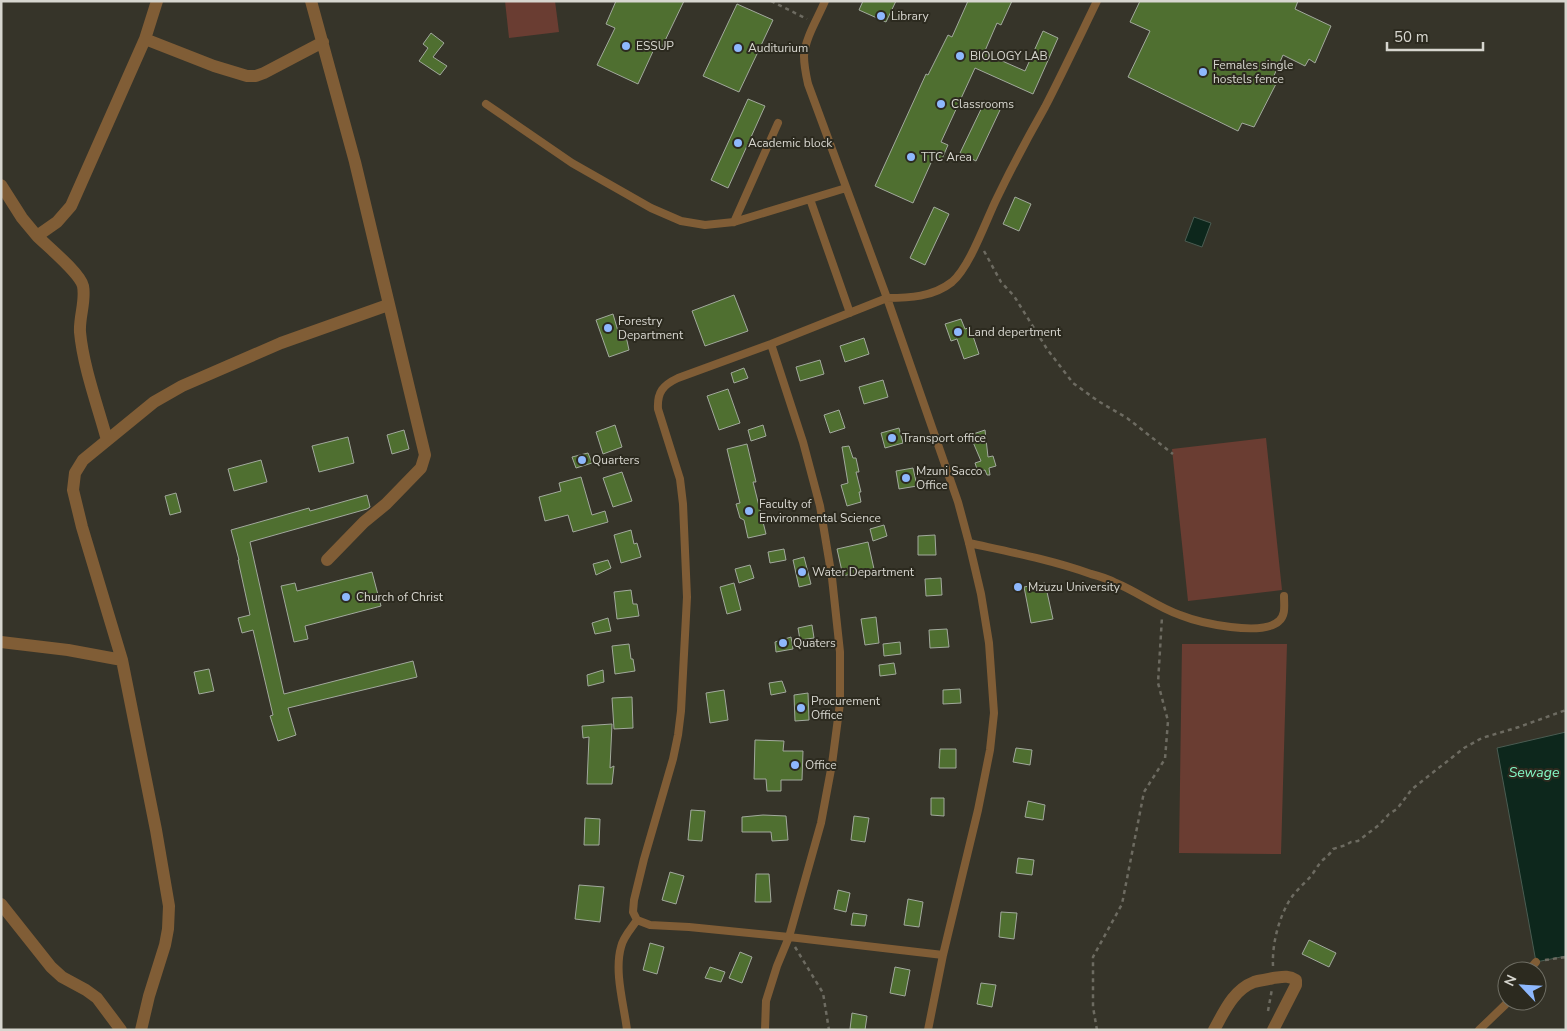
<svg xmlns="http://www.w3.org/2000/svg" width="1567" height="1031" viewBox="0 0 1567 1031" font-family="'Nunito Sans',sans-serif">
<rect width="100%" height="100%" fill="#363429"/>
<!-- green -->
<path fill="#6a3d32" d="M505 1H555L559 32 509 38Z
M1266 438 1282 590 1188 601 1172 449Z
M1182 644H1287L1281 854 1179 853Z"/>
<!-- water -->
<path fill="#0d271c" stroke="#4a5c52" d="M1194 217 1211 223 1202 247 1185 241Z
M1566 732V956L1536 962 1497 748Z"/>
<!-- building -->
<path fill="#4f6f30" stroke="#a2a99d" d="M616 1H684L661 49 655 47 638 84 597 65 615 28 606 24Z
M863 1H896L886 22 859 10Z
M968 1H1012L1001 25 997 23 984 53 1025 71 1043 31 1058 38 1033 94 975 68 941 142 948 145 942 159 934 156 913 203 875 186 926 74 928 75 948 35 952 37Z
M1140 1H1298L1295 9 1331 26 1315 63 1309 59 1305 66 1283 55 1273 78 1278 80 1254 127 1242 123 1238 131 1128 77 1150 31 1130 22Z
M737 4 773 20 739 92 703 76Z
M431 33 444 43 433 57 447 66 440 75 419 61 428 48 423 44Z
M748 99 765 106 728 188 711 180Z
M984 103 1000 110 976 161 960 153Z
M1015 197 1031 204 1019 231 1003 224Z
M934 207 949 214 925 265 910 258Z
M734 295 748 331 705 346 692 311Z
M613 314 620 338 626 336 629 350 609 357 596 320Z
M961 319 965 329 968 328 970 337 973 336 979 354 964 359 957 339 951 341 945 324Z
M864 338 869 354 845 362 840 346Z
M820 360 824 374 800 381 796 367Z
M744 368 748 378 734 383 731 373Z
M883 380 888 397 864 404 859 387Z
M728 389 740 423 719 430 707 396Z
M839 410 845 428 830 433 824 415Z
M615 425 622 447 603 454 596 432Z
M763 425 766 436 751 441 748 430Z
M899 428 903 443 885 448 881 433Z
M404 430 409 449 392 454 387 435Z
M985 430 988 457 993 456 996 466 989 468 990 475H987L985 470 978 472 975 463 981 461 970 435Z
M348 437 354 463 319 472 312 446Z
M747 444 756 482H753L766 534 748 538 744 520 740 518 736 504 740 503 727 449Z
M849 446 853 458H856L859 472H856L861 492H859L861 502 847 506 841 485 848 483 842 447Z
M588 453 592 463 576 468 572 457Z
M261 460 267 482 234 491 228 469Z
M913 468 917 486 899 489 896 471Z
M622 472 632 501 613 507 603 478Z
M581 477 592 515 605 511 608 522 573 532 568 515 545 521 539 497 561 491 559 483Z
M176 493 181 512 170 515 165 496Z
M367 495 370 507 367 509 250 542 284 694 413 661 417 677 288 708 296 735 278 741 270 716 273 715 253 630 242 633 238 618 250 615 238 560H239L231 530 309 508 310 511Z
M884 525 887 536 873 541 870 529Z
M631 530 634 544 637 543 641 557 621 563 614 535Z
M935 535 936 555H918V536Z
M868 542 874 569 843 576 837 549Z
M784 549 786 560 770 563 768 552Z
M804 557 811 584 799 587 793 560Z
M608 560 611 568 596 575 593 564Z
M750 565 754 578 739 583 735 569Z
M372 572 381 606 305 626 308 639 294 642 281 586 295 583 297 591Z
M941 578 942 595 926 596 925 579Z
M734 583 741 610 727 614 720 587Z
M1045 583 1053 619 1031 623 1024 587Z
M631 590 633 604H637L639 616 617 619 614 592Z
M876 617 879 643 865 645 861 619Z
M608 618 611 631 595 634 592 623Z
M812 625 814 638 800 640 798 628Z
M947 629 949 647 930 648 929 630Z
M791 637 793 649 776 652 775 642Z
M900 642 901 654 884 656 883 644Z
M629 644 631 659H633L635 671 615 674 612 646Z
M894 663 896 674 880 676 879 665Z
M209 669 214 691 199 694 194 672Z
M603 670 604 682 588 686 587 675Z
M782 681 786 692 771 695 769 683Z
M960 689 961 703 943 704V690Z
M724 690 728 720 710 723 706 693Z
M808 693 809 720 795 721 794 695Z
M632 697 633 728 614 729 612 698Z
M612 724 610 768 614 766 612 784H587L589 737 583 738 582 726Z
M755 740 784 741 783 751H803L802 780H781V791H767L766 779H754Z
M1016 748 1032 750 1030 765 1013 762Z
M940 749H956V768H939Z
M931 798H944V816L931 815Z
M1028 801 1045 805 1043 820 1025 817Z
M691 810 705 811 702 841 688 840Z
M763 815 786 816 788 840 772 841 771 832H742V817Z
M854 816 869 818 865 842 851 840Z
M585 818 600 819 599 845H584Z
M1018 858 1034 860 1032 875 1016 873Z
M670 872 684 876 676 904 662 900Z
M756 874H769L771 902H755Z
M579 885 604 887 600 922 575 919Z
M838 890 850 893 846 912 834 909Z
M908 899 923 902 919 927 904 925Z
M1001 912 1017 913 1014 939 999 937Z
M853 913 867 915 865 926 851 925Z
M1309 940 1336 953 1329 967 1302 954Z
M650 943 664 947 657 974 643 970Z
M740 952 752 957 742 983 729 978Z
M710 967 725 972 721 982 705 978Z
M895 967 910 970 905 996 890 993Z
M981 983 996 985 992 1007 977 1004Z
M852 1013 867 1016 865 1030 850 1029Z"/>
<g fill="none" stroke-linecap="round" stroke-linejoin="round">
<!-- path -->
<path stroke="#6d6b61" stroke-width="2.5" stroke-dasharray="4 4" stroke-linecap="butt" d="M771 1 807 19
M984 251 1001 282 1014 296 1047 349 1073 383 1098 401 1127 418 1173 454
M795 947 823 993 829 1030
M1545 960 1566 957
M1273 966C1272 945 1278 921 1288 903 1294 892 1303 885 1311 876 1314 872 1317 867 1320 863 1324 858 1330 855 1333 849L1346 845 1351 842 1358 841 1379 825 1389 814 1397 809 1412 789 1464 748 1482 738 1519 727 1566 710
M1268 1011 1272 989
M1097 1030 1093 1007V957L1122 904 1144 792 1165 759 1168 721 1158 683 1162 617"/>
<!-- service -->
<path stroke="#805d36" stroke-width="8" d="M825 1C818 18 805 38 804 56 804 66 806 75 808 84L887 298 958 502 969 543 981 594 989 643 994 713 990 750 978 810 943 955 928 1030
M486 104 572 163 651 208 681 221 705 225 734 222 846 188
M810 199 850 313
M734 222 778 123
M969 543C1010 552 1052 560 1091 574 1099 576 1108 579 1116 583 1138 592 1157 607 1180 615 1200 623 1262 637 1279 621 1286 615 1284 605 1284 596
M943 955 789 937 689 927 650 925 637 920 633 912 634 900 644 859 673 759 678 735 681 711 687 597 683 504 680 479 658 409C657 392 663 385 678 378L771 344 887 298C909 298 933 297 952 282 970 267 986 220 997 198 1012 167 1028 137 1045 107 1063 72 1080 36 1097 1
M1528 971 1536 962
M627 1030C624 1005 614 972 621 947 623 937 631 929 637 920
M765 1030 766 1001 777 966 789 937 821 823 832 764 840 703V652L832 578 820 506 803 442 771 344
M1479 1030 1505 1005 1508 1001"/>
<!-- minor -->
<path stroke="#805d36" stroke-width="12" d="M311 1 355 162 425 455 421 468 386 504 364 522 327 560
M145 39 214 66 247 76H256L264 73 323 42
M1 185 22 218 37 236 57 222 71 206 145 39 157 1
M37 236C47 246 80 273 83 286 86 301 79 317 80 332 83 366 98 407 107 440
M1 642 68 650 122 660
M1 904 51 967 62 977 86 990 97 998 121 1030
M141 1030 149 996 165 945 168 929 169 906 156 830 122 660 82 527 73 490 75 473 83 460 154 402 182 386 281 343 388 305
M1214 1030C1224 1012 1233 990 1254 982 1260 980 1267 980 1273 978 1282 977 1288 975 1296 980V985L1273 1030"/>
</g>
<!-- markers -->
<g fill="#8eb8fd" stroke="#2c2a1f" stroke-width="2">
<circle cx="881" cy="16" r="5"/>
<circle cx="626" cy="46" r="5"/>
<circle cx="738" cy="48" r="5"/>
<circle cx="960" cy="56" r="5"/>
<circle cx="1203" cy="72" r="5"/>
<circle cx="941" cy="104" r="5"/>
<circle cx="738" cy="143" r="5"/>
<circle cx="911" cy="157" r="5"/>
<circle cx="608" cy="328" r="5"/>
<circle cx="958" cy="332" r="5"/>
<circle cx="892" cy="438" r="5"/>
<circle cx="582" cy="460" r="5"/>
<circle cx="906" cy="478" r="5"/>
<circle cx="749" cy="511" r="5"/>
<circle cx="802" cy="572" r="5"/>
<circle cx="1018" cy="587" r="5"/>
<circle cx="346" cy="597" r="5"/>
<circle cx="783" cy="643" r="5"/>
<circle cx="801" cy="708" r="5"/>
<circle cx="795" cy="765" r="5"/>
</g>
<g text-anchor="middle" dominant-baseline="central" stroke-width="4" stroke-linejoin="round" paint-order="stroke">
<!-- poi labels -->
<g font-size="12" fill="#d7d6cf" stroke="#2c2a1f" text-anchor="start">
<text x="891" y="16">Library</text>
<text x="636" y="46">ESSUP</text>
<text x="748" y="48">Auditurium</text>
<text x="970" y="56">BIOLOGY LAB</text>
<text x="1213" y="65">Females single<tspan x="1213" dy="14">hostels fence</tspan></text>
<text x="951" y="104">Classrooms</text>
<text x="748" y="143">Academic block</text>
<text x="921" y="157">TTC Area</text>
<text x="618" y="321">Forestry<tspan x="618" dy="14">Department</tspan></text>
<text x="968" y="332">Land depertment</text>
<text x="902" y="438">Transport office</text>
<text x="592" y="460">Quarters</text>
<text x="916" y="471">Mzuni Sacco<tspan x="916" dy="14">Office</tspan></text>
<text x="759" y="504">Faculty of<tspan x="759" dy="14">Environmental Science</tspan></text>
<text x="812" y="572">Water Department</text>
<text x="1028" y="587">Mzuzu University</text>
<text x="356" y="597">Church of Christ</text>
<text x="793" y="643">Quaters</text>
<text x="811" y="701">Procurement<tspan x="811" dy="14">Office</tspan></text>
<text x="805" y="765">Office</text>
</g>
<!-- water labels -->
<g font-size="14" font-style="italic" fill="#85f8c6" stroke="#2c2a1f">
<text x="1534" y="772">Sewage</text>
</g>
</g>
<!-- border -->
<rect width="1567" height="1031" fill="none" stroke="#d7d6cf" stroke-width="5"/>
<!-- north arrow -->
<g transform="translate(1522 986) rotate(295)"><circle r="24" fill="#2c2a1f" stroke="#706f65"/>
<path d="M0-4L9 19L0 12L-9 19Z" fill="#8eb8fd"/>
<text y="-8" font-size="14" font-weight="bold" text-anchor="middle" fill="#d7d6cf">N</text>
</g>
<!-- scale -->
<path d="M1387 42v8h96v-8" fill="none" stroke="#d7d6cf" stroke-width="2.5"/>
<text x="1394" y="42" font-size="15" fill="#d7d6cf" stroke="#2c2a1f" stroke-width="4" paint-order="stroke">50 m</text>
</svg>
